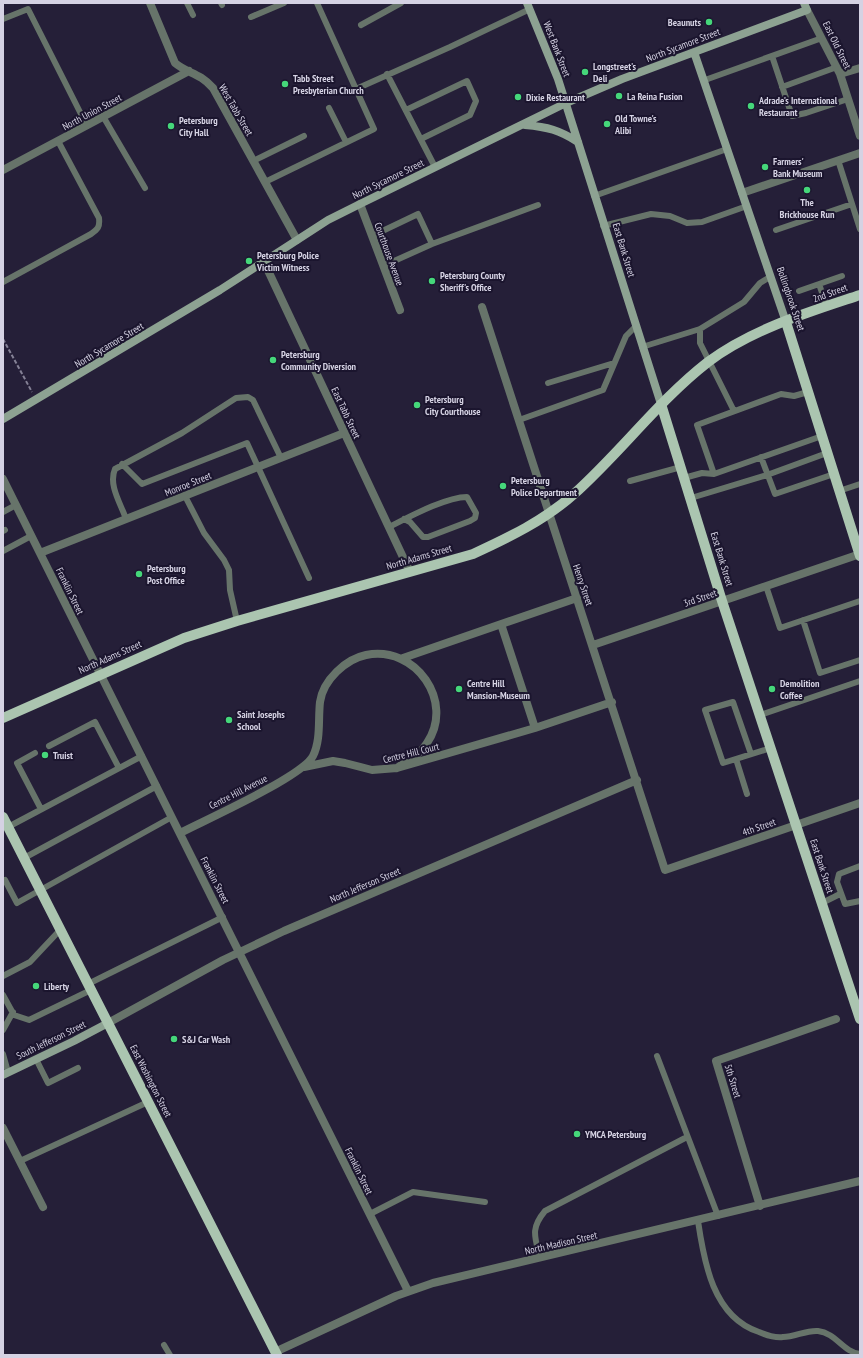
<svg xmlns="http://www.w3.org/2000/svg" width="863" height="1358" viewBox="0 0 863 1358" font-family="'PT Sans Narrow',sans-serif">
<rect width="100%" height="100%" fill="#251f38"/>
<g fill="none" stroke-linecap="round" stroke-linejoin="round">
<!-- path -->
<path stroke="#848095" stroke-width="2" stroke-dasharray="4 2" stroke-linecap="butt" d="M3 339 32 392"/>
<!-- lane -->
<path stroke="#67746a" stroke-width="6" d="M187 3 193 15
M221 3 222 5
M251 17 284 3
M3 19 28 9 87 126
M361 25 401 3
M772 56 792 116 806 113 848 99
M387 74 435 167
M705 80 822 38
M782 87 837 67
M356 89 450 47 530 9
M329 108 346 142
M406 110 467 81 476 101 470 115 421 139
M104 118 145 188
M838 160 860 229
M253 161 304 136
M265 182 374 129 317 3
M594 196 727 149
M603 226 651 214 670 216 687 223 702 222 747 206
M776 230 852 204
M372 236 418 214 432 244
M383 266 432 244 538 205
M3 282 91 234C98 229 100 227 99 218L58 141
M819 284 827 307
M799 291 842 276
M700 329V343L734 411
M642 347 700 329 744 302 760 283 770 277
M548 383 614 363
M519 420 603 390 626 336 635 327
M761 457 775 494 834 474
M122 464 142 484 247 443 309 578
M714 474 697 425 781 394 794 396 808 392
M684 478 702 473 714 474 822 436
M630 481 681 467
M839 491 860 484
M185 496 204 533 224 560 229 570 230 590 237 621
M691 498 767 475 827 453
M3 512 16 505
M126 519C121 504 108 485 115 469L182 433 236 398 248 397 253 400 281 458
M389 527C409 517 446 497 467 497L476 513 475 518 470 521 428 537H423L410 522 404 519
M3 531 5 530
M3 551 31 536
M766 586 780 628 860 601
M803 620 820 673 860 660
M760 715 860 681
M49 746 95 722 119 768
M35 753 17 763 41 809
M751 754 733 702 705 710 723 763 771 748
M736 759 747 794
M8 827 142 756
M24 858 157 786
M860 866 839 874 837 882 845 904 860 901
M3 881 5 880 17 903 172 817
M822 903 840 894
M3 976 30 962 60 930
M88 984 223 917
M3 995 14 1015 29 1020 91 990
M3 1030 13 1012
M3 1054 8 1072
M657 1056 718 1216
M36 1059 48 1083 78 1068
M20 1161 148 1102
M370 1214 413 1192 485 1202
M698 1221C704 1262 713 1317 759 1332 766 1335 775 1338 783 1337 795 1337 806 1330 818 1331 836 1333 843 1352 860 1354
M540 1258C535 1237 530 1229 545 1211L687 1137
M164 1345 170 1355"/>
<!-- street -->
<path stroke="#67746a" stroke-width="8" d="M150 3 175 63C188 74 199 72 213 88L297 240
M807 10 840 74 860 136
M840 74 860 68
M3 170 189 71
M742 193 860 153
M360 204 400 310
M264 262 410 572
M482 307 665 870 860 803
M3 479 408 1291
M40 553 344 433
M501 624 535 728
M593 645 860 554
M403 658 577 598
M304 767 333 761 345 763 372 770 397 768 535 728 612 702
M180 833C205 820 302 777 313 756 321 740 318 720 320 702 323 680 346 659 366 655 416 645 455 702 427 743 420 755 408 760 397 768
M108 1023 223 960 284 931 637 780
M3 1128 43 1207
M760 1206 716 1061 836 1019
M275 1352 396 1296 433 1283 860 1181"/>
<!-- secondary -->
<path stroke="#8da292" stroke-width="8" d="M527 3 558 79 661 404
M694 52 786 322
M525 125C548 127 559 130 578 142
M3 419 220 290 328 220 360 204 566 103 622 79 807 10 804 3
M3 1075 74 1041 108 1023"/>
<!-- primary -->
<path stroke="#abc5b0" stroke-width="10" d="M786 322 860 556
M661 404 722 601 860 1019
M3 718 184 638 237 621 473 554C508 538 545 520 574 494 621 452 658 401 708 362 752 329 809 312 860 295
M3 817 277 1355"/>
</g>
<!-- markers -->
<g fill="#45d77a" stroke="#1b152e" stroke-width="1.5">
<circle cx="709" cy="22" r="4"/>
<circle cx="585" cy="72" r="4"/>
<circle cx="285" cy="84" r="4"/>
<circle cx="619" cy="96" r="4"/>
<circle cx="518" cy="97" r="4"/>
<circle cx="751" cy="106" r="4"/>
<circle cx="607" cy="124" r="4"/>
<circle cx="171" cy="126" r="4"/>
<circle cx="765" cy="167" r="4"/>
<circle cx="807" cy="190" r="4"/>
<circle cx="249" cy="261" r="4"/>
<circle cx="432" cy="281" r="4"/>
<circle cx="273" cy="360" r="4"/>
<circle cx="417" cy="405" r="4"/>
<circle cx="503" cy="486" r="4"/>
<circle cx="139" cy="574" r="4"/>
<circle cx="459" cy="689" r="4"/>
<circle cx="772" cy="689" r="4"/>
<circle cx="229" cy="720" r="4"/>
<circle cx="45" cy="755" r="4"/>
<circle cx="36" cy="986" r="4"/>
<circle cx="174" cy="1039" r="4"/>
<circle cx="577" cy="1134" r="4"/>
</g>
<g text-anchor="middle" dominant-baseline="central" stroke-width="4" stroke-linejoin="round" paint-order="stroke">
<!-- poi labels -->
<g font-size="10" font-weight="bold" fill="#d5d2e3" stroke="#1b152e" text-anchor="start">
<text x="701" y="22" text-anchor="end">Beaunuts</text>
<text x="593" y="66">Longstreet's<tspan x="593" dy="12">Deli</tspan></text>
<text x="293" y="78">Tabb Street<tspan x="293" dy="12">Presbyterian Church</tspan></text>
<text x="627" y="96">La Reina Fusion</text>
<text x="526" y="97">Dixie Restaurant</text>
<text x="759" y="100">Adrade's International<tspan x="759" dy="12">Restaurant</tspan></text>
<text x="615" y="118">Old Towne's<tspan x="615" dy="12">Alibi</tspan></text>
<text x="179" y="120">Petersburg<tspan x="179" dy="12">City Hall</tspan></text>
<text x="773" y="161">Farmers'<tspan x="773" dy="12">Bank Museum</tspan></text>
<text x="807" y="202" text-anchor="middle">The<tspan x="807" dy="12">Brickhouse Run</tspan></text>
<text x="257" y="255">Petersburg Police<tspan x="257" dy="12">Victim Witness</tspan></text>
<text x="440" y="275">Petersburg County<tspan x="440" dy="12">Sheriff's Office</tspan></text>
<text x="281" y="354">Petersburg<tspan x="281" dy="12">Community Diversion</tspan></text>
<text x="425" y="399">Petersburg<tspan x="425" dy="12">City Courthouse</tspan></text>
<text x="511" y="480">Petersburg<tspan x="511" dy="12">Police Department</tspan></text>
<text x="147" y="568">Petersburg<tspan x="147" dy="12">Post Office</tspan></text>
<text x="467" y="683">Centre Hill<tspan x="467" dy="12">Mansion-Museum</tspan></text>
<text x="780" y="683">Demolition<tspan x="780" dy="12">Coffee</tspan></text>
<text x="237" y="714">Saint Josephs<tspan x="237" dy="12">School</tspan></text>
<text x="53" y="755">Truist</text>
<text x="44" y="986">Liberty</text>
<text x="182" y="1039">S&amp;J Car Wash</text>
<text x="585" y="1134">YMCA Petersburg</text>
</g>
<!-- street labels -->
<g font-size="10" fill="#d5d2e3" stroke="#1b152e">
<text transform="translate(683 45) rotate(-21)">North Sycamore Street</text>
<text transform="translate(837 45) rotate(64)">East Old Street</text>
<text transform="translate(557 49) rotate(69)">West Bank Street</text>
<text transform="translate(236 110) rotate(60)">West Tabb Street</text>
<text transform="translate(92 112) rotate(-28)">North Union Street</text>
<text transform="translate(388 179) rotate(-26)">North Sycamore Street</text>
<text transform="translate(624 250) rotate(73)">East Bank Street</text>
<text transform="translate(389 254) rotate(70)">Courthouse Avenue</text>
<text transform="translate(830 293) rotate(-20)">2nd Street</text>
<text transform="translate(791 299) rotate(71)">Bollingbrook Street</text>
<text transform="translate(109 345) rotate(-31)">North Sycamore Street</text>
<text transform="translate(346 413) rotate(65)">East Tabb Street</text>
<text transform="translate(188 484) rotate(-22)">Monroe Street</text>
<text transform="translate(419 557) rotate(-16)">North Adams Street</text>
<text transform="translate(722 559) rotate(73)">East Bank Street</text>
<text transform="translate(583 585) rotate(71)">Henry Street</text>
<text transform="translate(70 591) rotate(64)">Franklin Street</text>
<text transform="translate(700 598) rotate(-19)">3rd Street</text>
<text transform="translate(110 657) rotate(-24)">North Adams Street</text>
<text transform="translate(411 753) rotate(-14)">Centre Hill Court</text>
<text transform="translate(238 792) rotate(-27)">Centre Hill Avenue</text>
<text transform="translate(759 827) rotate(-19)">4th Street</text>
<text transform="translate(822 866) rotate(72)">East Bank Street</text>
<text transform="translate(215 880) rotate(63)">Franklin Street</text>
<text transform="translate(365 885) rotate(-23)">North Jefferson Street</text>
<text transform="translate(51 1040) rotate(-26)">South Jefferson Street</text>
<text transform="translate(151 1081) rotate(63)">East Washington Street</text>
<text transform="translate(733 1081) rotate(73)">5th Street</text>
<text transform="translate(359 1171) rotate(64)">Franklin Street</text>
<text transform="translate(561 1243) rotate(-13)">North Madison Street</text>
</g>
</g>
<!-- border -->
<rect width="863" height="1358" fill="none" stroke="#d5d2e3" stroke-width="8"/>
</svg>
